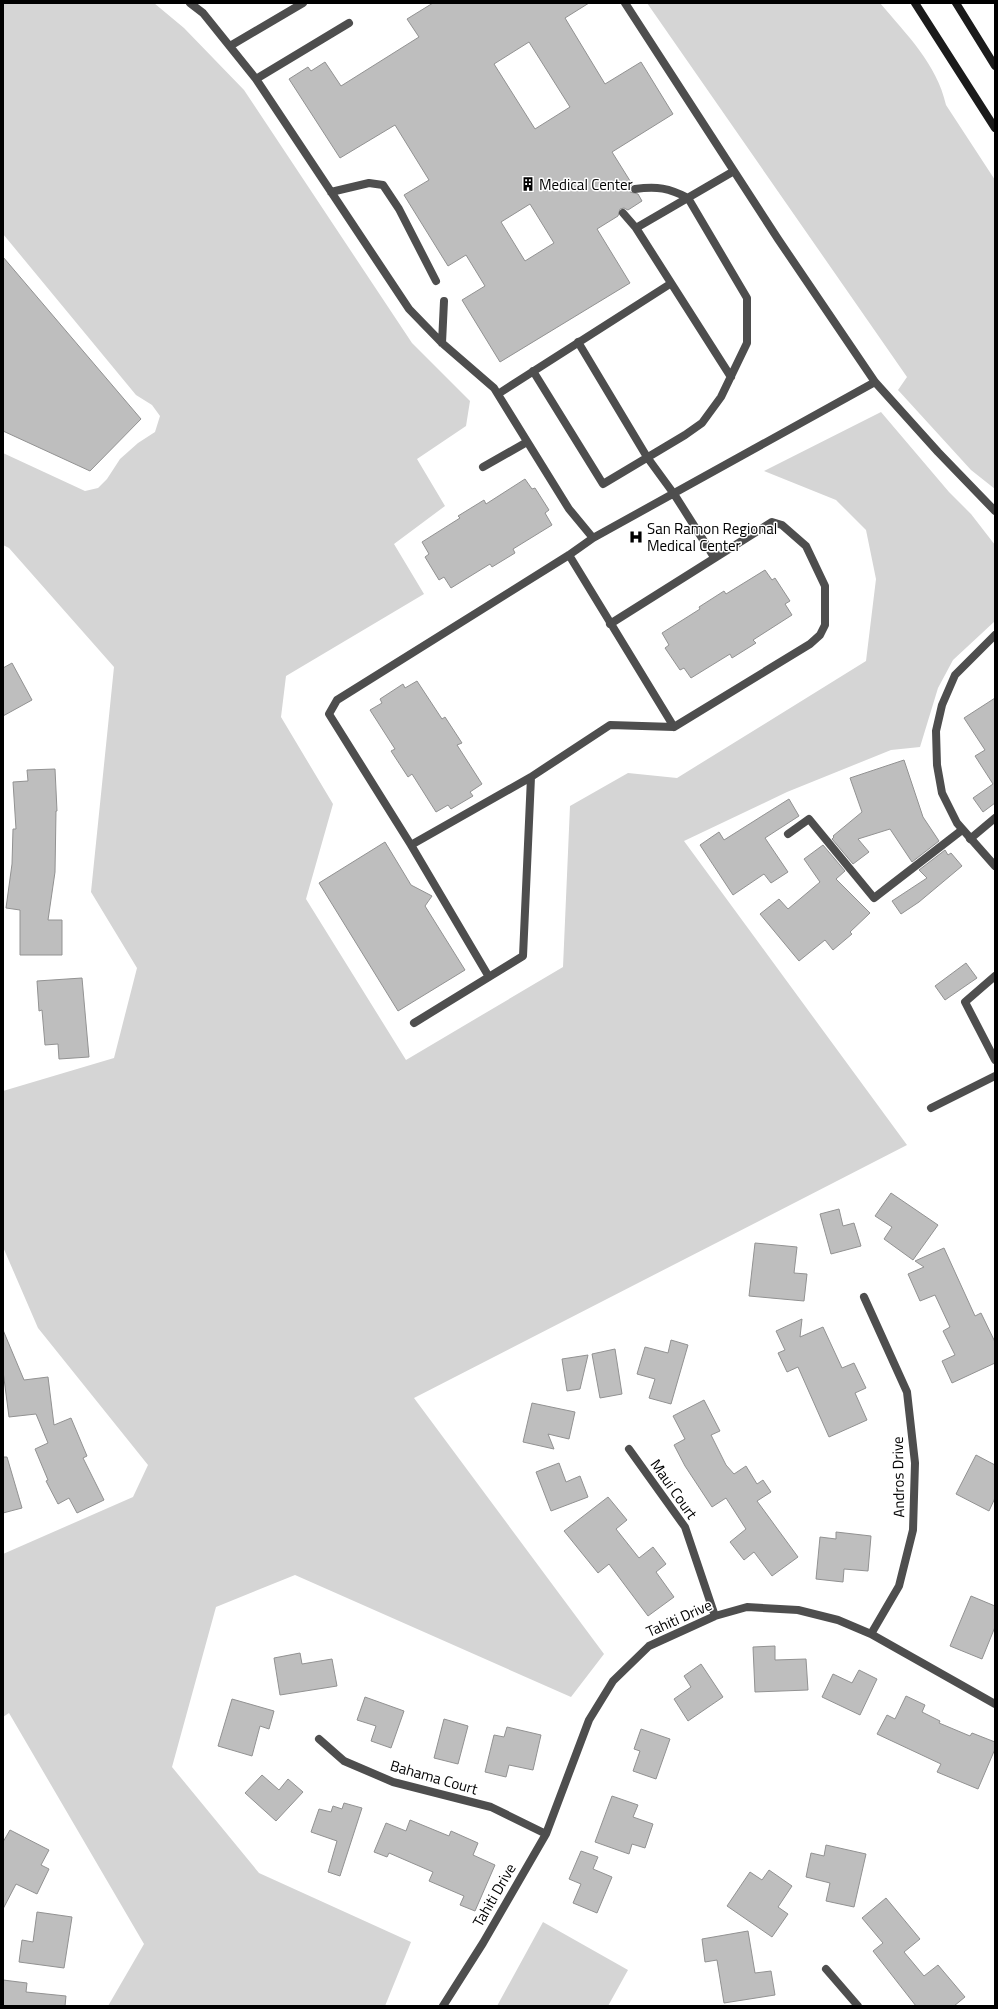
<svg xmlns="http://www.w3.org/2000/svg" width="998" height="2009" viewBox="0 0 998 2009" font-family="'Titillium Web',sans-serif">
<rect width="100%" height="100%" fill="#fff"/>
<!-- green -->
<path fill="#d5d5d5" d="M3 3H154L184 28 244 90 412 343 470 401 466 426 417 459 445 506 394 544 424 594 286 676 281 717 333 804 306 899 406 1060 563 967 570 806 628 773 677 778 866 661 876 579 866 530 836 500 764 471 881 412 949 492 971 514 995 545V621L953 660 938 688 920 747 891 750 787 792 684 841 907 1145 414 1398 604 1654 571 1697 295 1575 216 1607 172 1767 259 1873 411 1942 385 2006H108L144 1944 9 1713 3 1717V1554L133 1497 148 1465 38 1328 3 1247V1091L114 1058 137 968 91 892 114 667 9 548 3 545V453L85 491 98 488 107 479 120 459 138 443 155 432 160 416 152 405 136 395 3 234Z
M647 3H880C906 34 937 64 946 105L995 180V489L971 470 898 390 907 377Z
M543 1922 628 1970 608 2006H497Z"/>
<!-- building -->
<path fill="#bebebe" stroke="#929292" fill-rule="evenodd" d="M433 3H589L565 18 605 84 641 62 673 114 612 152 632 184 630 187V192L638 194 642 201 628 210 624 208 620 209 618 216 597 229 630 283 500 362 462 300 485 286 466 255 448 266 404 195 429 180 395 125 340 158 289 79 308 67 311 71 325 62 341 86 419 37 407 19ZM529 42 570 107 535 129 494 64ZM530 204 554 243 525 261 501 222Z
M3 257 141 419 90 471 3 431Z
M525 479 532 489 535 488 549 510 545 513 552 525 513 549 515 553 492 567 490 564 451 588 444 577 439 580 425 557 429 554 422 542 460 518 458 516 484 500 486 504Z
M765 570 772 580 775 578 790 601 785 604 792 615 753 640 756 643 732 658 730 654 691 678 684 668 680 670 665 648 669 645 662 633 700 609 699 607 724 591 726 594Z
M12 663 32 700 3 716V668Z
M417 681 442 719 445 717 462 743 457 745 482 784 470 792 473 796 451 809 448 805 436 812 412 774 408 777 391 751 395 749 370 710 382 703 380 699 403 684 405 688Z
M995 698V803L983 812 973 798 993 784 975 756 985 750 964 718Z
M904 760 923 817 939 841 912 862 890 829 858 839 869 852 853 864 832 839 834 837 833 836 862 812 850 778Z
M55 769 57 811H56L55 872 48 920H62V955H20V910L6 908 12 864 13 829H16L13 782 28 781 27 770Z
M789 799 799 816 765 838 788 872 771 883 764 874 733 895 700 845 719 832 724 840Z
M385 842 411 885 432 896 425 906 465 970 398 1011 319 883Z
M823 845 845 871 836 879 870 913 850 932 852 934 833 950 825 940 799 961 760 914 779 899 788 909 820 882 804 859Z
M945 850 948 855 951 853 962 866 919 902 901 914 892 901 927 878 919 870Z
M966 963 977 978 945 1000 935 986Z
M82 978 89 1057 59 1059 58 1044 45 1045 42 1010 39 1011 37 981Z
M891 1193 938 1225 913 1260 884 1239 892 1227 875 1216Z
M839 1209 843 1226 854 1223 861 1246 831 1254 820 1214Z
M755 1243 797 1247 794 1273 807 1274 804 1301 749 1296Z
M944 1248 975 1316 981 1313 995 1342V1363L952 1383 942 1361 955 1355 943 1331 950 1327 935 1295 920 1301 908 1274 924 1267 915 1261Z
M802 1319 800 1337 823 1327 842 1368 854 1363 866 1388 855 1393 867 1420 829 1437 798 1367 787 1372 778 1353 785 1350 776 1331Z
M3 1330 24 1380 48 1377 54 1425 71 1418 87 1456 83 1458 104 1500 77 1513 69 1498 58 1504 46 1481 48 1480 35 1449 48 1443 36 1414 9 1417 3 1371Z
M671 1340 688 1345 671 1404 649 1398 655 1379 637 1374 645 1347 668 1353Z
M615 1349 622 1394 600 1398 592 1354Z
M588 1355 580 1389 567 1391 562 1359Z
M704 1400 720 1431 711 1435 726 1465 734 1474 746 1466 757 1484 763 1480 771 1492 757 1501 798 1557 772 1576 754 1552 744 1560 730 1542 746 1529 726 1498 712 1507 685 1466 674 1445 685 1439 673 1416Z
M532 1403 575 1412 569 1439 548 1434 554 1449 523 1442Z
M976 1455 995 1465V1498L989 1511 956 1494Z
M3 1457H7L22 1508 3 1513Z
M559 1463 566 1482 580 1476 588 1497 551 1511 536 1472Z
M608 1497 627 1520 616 1529 639 1558 653 1547 666 1564 656 1572 674 1597 648 1616 609 1564 598 1573 564 1531Z
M836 1532 871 1536 868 1571 844 1569 843 1582 816 1579 820 1537 836 1539Z
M971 1596 995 1606V1627L982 1659 950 1646Z
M775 1646V1660L806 1659 808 1690 755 1692 753 1647Z
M300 1653 302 1664 332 1659 337 1686 280 1695 274 1658Z
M701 1664 723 1697 688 1721 674 1699 691 1687 684 1676Z
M859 1670 877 1679 860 1715 822 1697 833 1674 852 1683Z
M906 1696 925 1705 922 1712 940 1721 939 1723 970 1736 972 1733 995 1742V1749L978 1789 937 1772 941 1764 877 1734 887 1715 895 1719Z
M365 1697 404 1711 391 1748 371 1741 376 1726 357 1720Z
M232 1699 274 1711 269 1729 260 1726 252 1756 218 1746Z
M444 1719 468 1726 458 1764 434 1758Z
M507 1727 541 1735 533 1770 509 1765 506 1777 485 1772 494 1735 504 1737Z
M641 1729 670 1739 656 1779 633 1771 640 1751 634 1749Z
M262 1775 279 1790 288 1779 303 1792 276 1821 245 1793Z
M612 1796 638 1805 633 1817 653 1824 645 1848 632 1844 629 1854 595 1842Z
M344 1803 362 1808 340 1876 328 1872 337 1841 311 1832 319 1809 331 1812 333 1806 342 1809Z
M410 1820 449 1836 451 1831 478 1843 473 1855 495 1865 475 1911 460 1905 464 1896 429 1881 433 1872 389 1853 387 1857 374 1852 386 1823 406 1831Z
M10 1830 49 1850 41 1865 49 1869 37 1894 16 1884 3 1909V1842Z
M826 1845 866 1854 854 1907 826 1901 830 1883 806 1877 811 1853 824 1856Z
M581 1851 598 1857 593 1869 612 1877 597 1913 573 1903 581 1884 569 1879Z
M769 1870 792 1886 778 1907 788 1914 772 1937 727 1906 750 1872 762 1880Z
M886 1898 920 1939 904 1952 924 1976 938 1965 965 1997 954 2006H916L873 1951 883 1943 862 1918Z
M37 1912 72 1917 64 1968 19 1962 22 1940 33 1942Z
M748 1931 755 1973 771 1971 775 1995 724 2003 717 1960 705 1962 702 1939Z
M3 1980 27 1983 26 1992 66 1996 65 2006H3Z"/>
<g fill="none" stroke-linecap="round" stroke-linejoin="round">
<!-- service -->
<path stroke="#4e4e4e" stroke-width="8" d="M190 3 203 13 256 79 409 309 442 343 494 388 569 509 593 538 875 382
M625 3 778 239 875 382 938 452 995 511
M230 46 303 3
M256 79 349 23
M331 192 369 183 383 185 399 209 436 281
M623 213 636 228
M578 342 647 457 674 494 714 557
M442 343 444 301
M533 371 603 484 685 435 702 423 721 397 747 343V298L688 198C669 188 657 186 635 189
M731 377 636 228 734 171
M498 394 670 284
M483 467 527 442
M569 555 674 727
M788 834 809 819 874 898 962 830
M970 839 995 818
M411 845 531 777
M995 976 965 1002 995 1060
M489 977 411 845 329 714 337 700 569 555 593 538
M414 1023 523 956 531 777 610 725 674 727 810 644 820 635 825 625V586L806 546 782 525 772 522 610 624
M931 1108 995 1076"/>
<!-- minor -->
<path stroke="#4e4e4e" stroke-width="8" d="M995 635 955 675 942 705 936 731 937 765 942 793 957 823 995 866
M864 1297 907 1392 915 1463 913 1530 899 1586 871 1634
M629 1449 685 1527 715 1616
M319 1739 344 1761 393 1782 491 1807 546 1834
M826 1969 858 2006
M443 2006 483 1943 546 1834 589 1720 613 1681 649 1646 715 1616 747 1607 798 1610 838 1620 871 1634 995 1704"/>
<!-- secondary -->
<path stroke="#1b1b1b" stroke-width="8" d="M915 3 995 128
M956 3 995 66"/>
</g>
<!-- icons -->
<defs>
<symbol id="building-bare" viewBox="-9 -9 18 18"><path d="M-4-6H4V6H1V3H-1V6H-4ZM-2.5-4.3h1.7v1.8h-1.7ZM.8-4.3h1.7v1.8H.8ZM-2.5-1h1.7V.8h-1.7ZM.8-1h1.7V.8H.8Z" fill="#000" stroke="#fff" stroke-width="2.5" paint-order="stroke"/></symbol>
<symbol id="hospital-bare" viewBox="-9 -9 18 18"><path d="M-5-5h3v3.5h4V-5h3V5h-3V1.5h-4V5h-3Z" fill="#000" stroke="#fff" stroke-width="2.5" paint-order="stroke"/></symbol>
</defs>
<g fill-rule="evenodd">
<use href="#building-bare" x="518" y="174" width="20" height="20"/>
<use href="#hospital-bare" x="626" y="527" width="20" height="20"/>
</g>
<g text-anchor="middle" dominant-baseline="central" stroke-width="3" stroke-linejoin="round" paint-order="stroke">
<!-- poi labels -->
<g font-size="15" fill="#000" stroke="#fff" text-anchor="start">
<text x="539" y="184">Medical Center</text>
<text x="647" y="528">San Ramon Regional<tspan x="647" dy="17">Medical Center</tspan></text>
</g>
<!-- street labels -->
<g font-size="15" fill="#000" stroke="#fff">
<text transform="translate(898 1477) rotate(-91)">Andros Drive</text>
<text transform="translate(674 1489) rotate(55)">Maui Court</text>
<text transform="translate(679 1618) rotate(-24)">Tahiti Drive</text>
<text transform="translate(434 1777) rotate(16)">Bahama Court</text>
<text transform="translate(494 1895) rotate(-60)">Tahiti Drive</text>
</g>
</g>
<!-- border -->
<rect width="998" height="2009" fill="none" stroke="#000000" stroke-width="8"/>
</svg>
